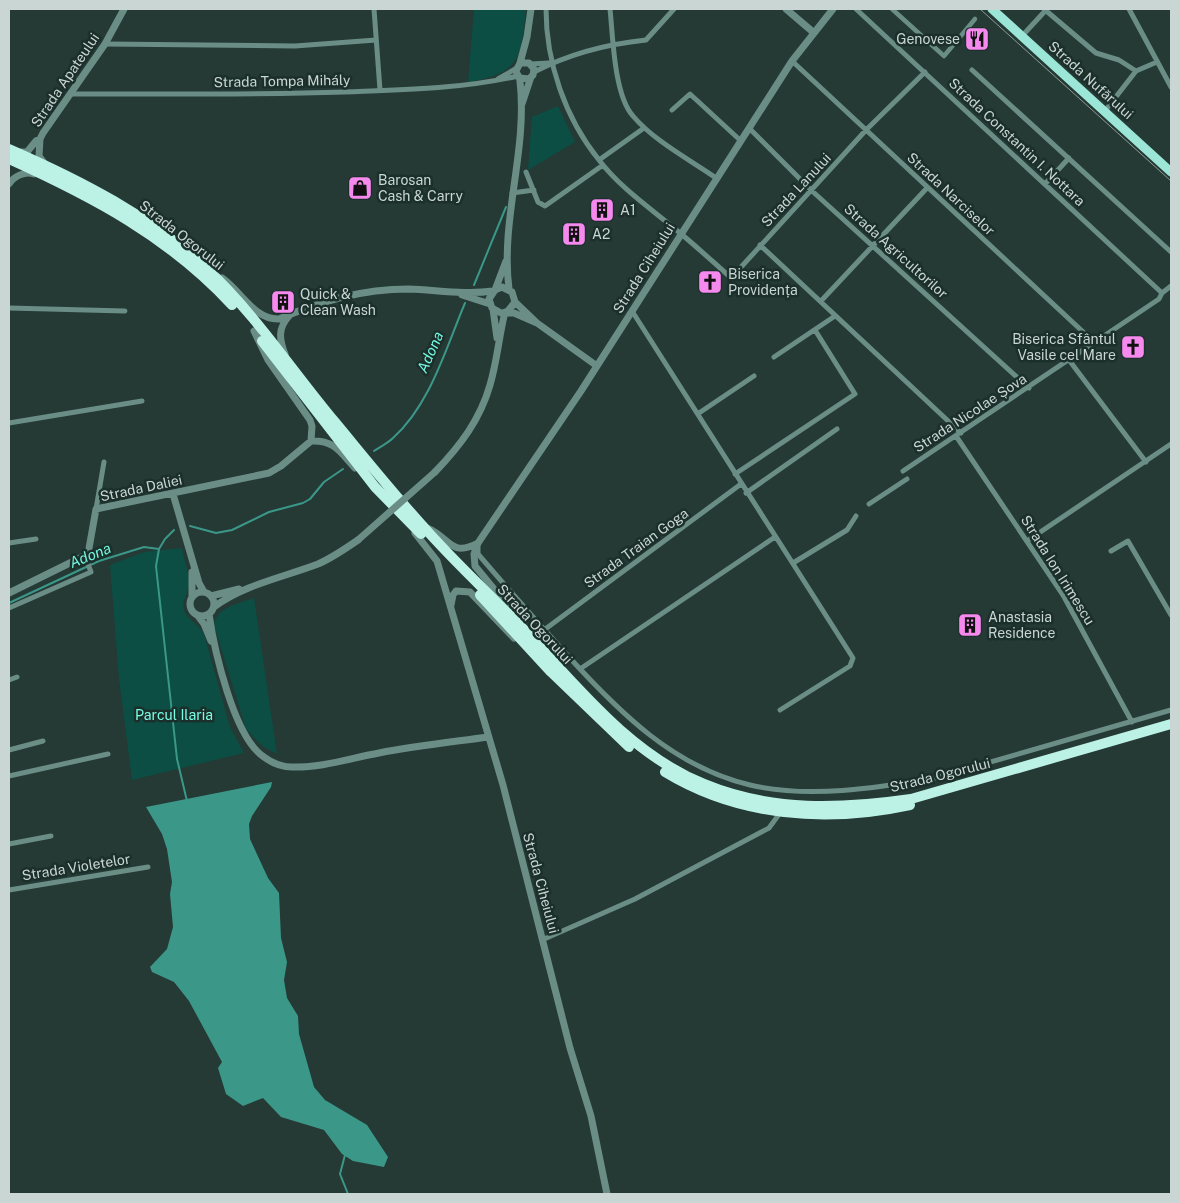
<svg xmlns="http://www.w3.org/2000/svg" width="1180" height="1203" viewBox="0 0 1180 1203" font-family="'Public Sans',sans-serif">
<rect width="100%" height="100%" fill="#253935"/>
<!-- green -->
<path fill="#0c4e44" d="M474 9H526C521 58 521 73 468 82Z
M558 106 575 142 528 170 532 117Z
M182 548C184 559 189 572 189 583 189 593 181 600 184 610 187 620 199 624 204 634L230 727 244 753 132 780 119 679 110 565 144 552Z
M254 598 277 754 262 746 246 729 214 625C217 606 239 604 254 598Z"/>
<!-- water -->
<path fill="#3b9889" d="M272 782 271 787 252 816 249 824 250 839 268 878 279 893 281 938 287 962 284 980 287 998 298 1016 299 1034 314 1087 325 1100 367 1125 388 1157 384 1167 353 1161 342 1154 324 1130 281 1117 263 1098 243 1106 226 1094 218 1068 222 1062 189 1001 178 987 174 982 152 972 150 967 167 949 173 927 170 894 172 882 167 849 162 834 146 807Z"/>
<g fill="none" stroke-linecap="round" stroke-linejoin="round">
<!-- stream -->
<path stroke="#3b9889" stroke-width="2" d="M474 285 506 207
M374 451C380 447 388 443 393 438 430 405 446 348 465 303
M190 526 216 533 232 530 269 512 303 503 310 499 324 482 343 469
M159 549 156 566 177 759 187 801
M9 603 99 561 144 547 159 549 165 539 174 530
M345 1155 340 1174 348 1194"/>
<!-- pedestrian -->
<path stroke="#6a8d86" stroke-width="4.5" d="M892 9 944 56 975 19"/>
<!-- minor -->
<path stroke="#6a8d86" stroke-width="5" d="M374 9 380 90
M546 9C546 62 565 118 599 160 621 189 653 210 680 233 697 247 713 262 729 276L732 277 866 130 925 72
M610 9C613 37 614 95 633 116 653 140 690 160 716 178
M856 9 1162 293
M1044 9 1096 53 1119 60 1136 71
M1129 9 1171 87
M1022 36 1046 10
M105 44 295 46 376 40
M792 61 1095 343
M531 64 549 63
M972 70 1171 252
M534 72C569 54 607 44 646 40L674 9
M498 79 517 68
M71 94C162 94 253 95 344 92 402 90 461 89 518 76
M672 110 690 94 741 141
M1105 111 1136 71 1157 62
M749 128 811 190 1029 388
M599 160 644 128
M526 172 538 202 545 206 603 165
M1045 184 1069 158
M512 193 534 190
M760 245 961 433
M821 301 927 188
M9 308 125 311
M632 311 853 658 850 666 780 710
M774 357 835 316
M1069 360 1146 462
M699 413 754 376
M9 423 142 401
M956 436 1063 595 1132 722
M903 471 1159 299 1162 293 1171 286
M735 474 855 394 815 330
M746 493 837 429
M869 504 907 479
M96 509 104 462
M1027 541 1171 444
M9 543 36 539
M478 548V554C508 589 538 623 568 656 620 713 674 767 750 785 809 799 876 788 935 778L1171 710
M1111 551 1128 541 1171 615
M793 563 847 530 856 516
M9 608 91 572 85 557
M544 630 741 484
M580 669 775 537
M9 680 17 677
M9 750 43 741
M9 776 108 754
M9 844 51 836
M9 890 148 867
M542 940 635 899 769 828 780 813"/>
<!-- tertiary -->
<path stroke="#6a8d86" stroke-width="7" d="M786 9 813 32
M520 63 527 37 531 9
M522 104 531 77
M19 152H27L36 141 40 139
M45 164 39 156 40 139 43 133 105 44 124 9
M9 184C14 176 25 171 34 174
M222 278C241 291 254 320 279 319 321 301 362 289 409 289 437 290 466 295 493 291
M509 289C500 220 528 150 520 81 520 77 517 75 516 71L520 63H529L534 69 533 75 529 79 520 78
M495 290 506 261
M462 295 490 304
M515 302 537 323 597 366
M493 309 497 338
M508 311 515 302 512 292 502 287 495 290 489 299 492 308 501 313H514L537 323
M254 331 268 360 310 420 312 426 311 441
M285 354C279 339 278 328 289 316
M435 472C460 446 480 420 490 385 497 362 499 336 505 312
M173 494 199 583 204 592
M427 528C450 537 450 558 478 543
M415 533 437 561 503 785 570 1048 591 1116 607 1194
M192 572V596
M190 604a12 12 0 1 1 24 0a12 12 0 1 1-24 0Z
M9 593 88 554 96 509 269 473 281 466 311 441C335 440 340 452 355 468
M211 596 239 589
M451 605 453 595 456 591 470 592 514 638
M214 607C243 585 284 577 318 564 332 558 345 549 358 540
M209 614C214 649 234 738 264 757 272 763 283 767 292 767 321 768 351 758 379 753 415 746 452 742 488 737
M198 616 204 624 211 641
M517 617 475 566 474 554 478 543 581 391 792 61 833 9"/>
<!-- primary -->
<path stroke="#9ce6d7" stroke-width="9" d="M992 9 1171 172"/>
<!-- trunk -->
<path stroke="#bcf2e6" stroke-width="10" d="M9 149C80 180 151 216 208 270 256 315 293 372 335 422 364 457 392 492 422 525 455 563 493 597 528 634 580 690 632 755 704 784 772 812 841 809 911 799L1171 724
M9 159C93 197 169 237 232 305
M262 341 375 487 421 534
M480 595 551 672 629 747
M665 772C739 817 827 823 910 805"/>
<!-- tram -->
<path stroke="#8c9b98" stroke-width="1" d="M980 9 1171 181"/>
<!-- tertiary-bridge -->
<path stroke="#6a8d86" stroke-width="7" d="M358 540 435 472"/>
</g>
<!-- icons -->
<defs>
<symbol id="restaurant-square" viewBox="-11 -11 22 22"><rect x="-9" y="-9" width="18" height="18" rx="4" fill="#f689ed" stroke="#1b2f2b"/><path d="M-5-6h1v4h1v-4h1v4h1v-4h1v5L-1.5 .5V6h-2V.5L-5-1ZM5-6V6H3V1.5H1.5Q1.5-4 5-6Z" fill="#111"/></symbol>
<symbol id="shop-square" viewBox="-11 -11 22 22"><rect x="-9" y="-9" width="18" height="18" rx="4" fill="#f689ed" stroke="#1b2f2b"/><path d="M-5-2.5h2.3a2.7 3.5 0 0 1 5.4 0H5L5.5 6h-11ZM-1.5-2.5h3a1.5 2.3 0 0 0-3 0Z" fill="#111"/></symbol>
<symbol id="building-square" viewBox="-11 -11 22 22"><rect x="-9" y="-9" width="18" height="18" rx="4" fill="#f689ed" stroke="#1b2f2b"/><path d="M-4-6H4V6H1V3H-1V6H-4ZM-2.5-4.3h1.7v1.8h-1.7ZM.8-4.3h1.7v1.8H.8ZM-2.5-1h1.7V.8h-1.7ZM.8-1h1.7V.8H.8Z" fill="#111"/></symbol>
<symbol id="church-square" viewBox="-11 -11 22 22"><rect x="-9" y="-9" width="18" height="18" rx="4" fill="#f689ed" stroke="#1b2f2b"/><path d="M-1.2-6h2.4v3.5h3.3v2.4h-3.3V6h-2.4V-.1h-3.3v-2.4h3.3Z" fill="#111"/></symbol>
</defs>
<g fill-rule="evenodd">
<use href="#restaurant-square" x="963" y="25" width="28" height="28"/>
<use href="#shop-square" x="346" y="174" width="28" height="28"/>
<use href="#building-square" x="588" y="196" width="28" height="28"/>
<use href="#building-square" x="560" y="220" width="28" height="28"/>
<use href="#church-square" x="696" y="268" width="28" height="28"/>
<use href="#building-square" x="269" y="288" width="28" height="28"/>
<use href="#church-square" x="1119" y="333" width="28" height="28"/>
<use href="#building-square" x="956" y="611" width="28" height="28"/>
</g>
<g text-anchor="middle" dominant-baseline="central" stroke-width="5" stroke-linejoin="round" paint-order="stroke">
<!-- poi labels -->
<g font-size="14" fill="#cad6d4" stroke="#1b2f2b" text-anchor="start">
<text x="960" y="39" text-anchor="end">Genovese</text>
<text x="378" y="180">Barosan<tspan x="378" dy="16">Cash &amp; Carry</tspan></text>
<text x="620" y="210">A1</text>
<text x="592" y="234">A2</text>
<text x="728" y="274">Biserica<tspan x="728" dy="16">Providența</tspan></text>
<text x="300" y="294">Quick &amp;<tspan x="300" dy="16">Clean Wash</tspan></text>
<text x="1116" y="339" text-anchor="end">Biserica Sfântul<tspan x="1116" dy="16">Vasile cel Mare</tspan></text>
<text x="988" y="617">Anastasia<tspan x="988" dy="16">Residence</tspan></text>
</g>
<!-- street labels -->
<g font-size="14" fill="#cad6d4" stroke="#1b2f2b">
<text transform="translate(65 80) rotate(-56)">Strada Apateului</text>
<text transform="translate(1091 80) rotate(42)">Strada Nufărului</text>
<text transform="translate(282 81) rotate(-1)">Strada Tompa Mihály</text>
<text transform="translate(1017 142) rotate(43)">Strada Constantin I. Nottara</text>
<text transform="translate(796 190) rotate(-47)">Strada Lanului</text>
<text transform="translate(951 194) rotate(43)">Strada Narciselor</text>
<text transform="translate(182 235) rotate(38)">Strada Ogorului</text>
<text transform="translate(896 251) rotate(42)">Strada Agricultorilor</text>
<text transform="translate(644 268) rotate(-58)">Strada Ciheiului</text>
<text transform="translate(970 413) rotate(-33)">Strada Nicolae Șova</text>
<text transform="translate(141 488) rotate(-12)">Strada Daliei</text>
<text transform="translate(636 548) rotate(-36)">Strada Traian Goga</text>
<text transform="translate(1058 570) rotate(58)">Strada Ion Irimescu</text>
<text transform="translate(535 624) rotate(47)">Strada Ogorului</text>
<text transform="translate(940 775) rotate(-14)">Strada Ogorului</text>
<text transform="translate(76 867) rotate(-9)">Strada Violetelor</text>
<text transform="translate(541 883) rotate(75)">Strada Ciheiului</text>
</g>
<!-- park labels -->
<g font-size="14" fill="#7afce4" stroke="#1b2f2b">
<text x="174" y="715">Parcul Ilaria</text>
</g>
<!-- water labels -->
<g font-size="15" font-style="italic" fill="#74f7df" stroke="#1b2f2b">
<text transform="translate(430 352) rotate(-66)">Adona</text>
<text transform="translate(90 555) rotate(-22)">Adona</text>
</g>
</g>
<!-- border -->
<rect width="1180" height="1203" fill="none" stroke="#cad6d4" stroke-width="20"/>
</svg>
